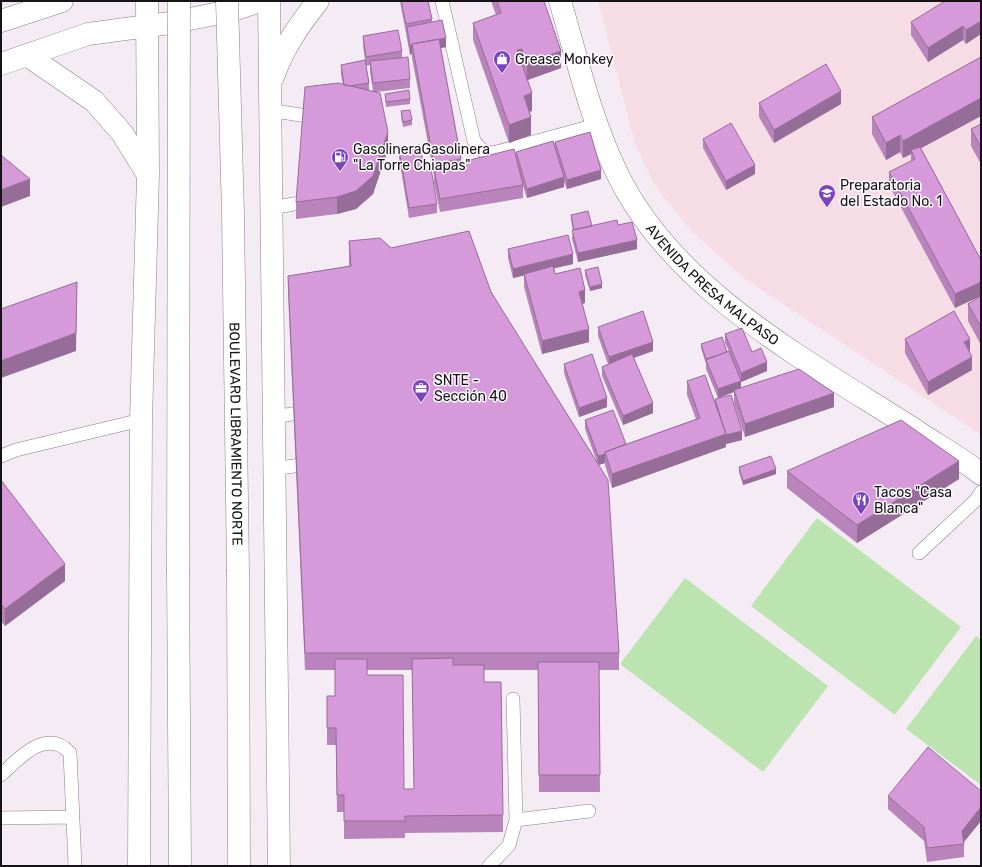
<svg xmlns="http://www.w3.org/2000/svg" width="982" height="867" viewBox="0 0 982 867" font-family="Rubik,sans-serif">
<rect width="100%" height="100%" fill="#f5ebf5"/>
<!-- education -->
<path fill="#f6dde5" d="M598 1H981V435L744 278 690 230 655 186 635 144Z"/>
<!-- green -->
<path fill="#bce4b0" d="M817 518 961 627 895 715 751 606Z
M685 578 828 686 763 772 620 664Z
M976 636 981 640V785L906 729Z"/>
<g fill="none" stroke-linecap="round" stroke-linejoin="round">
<defs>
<path id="lane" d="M442 1 474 141 483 151 493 153 596 125
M269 110 319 118
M270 208 312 201
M274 417 310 411
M1 456 16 450 141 420
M274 469 313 463
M919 553 976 500 981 492
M513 699 516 820
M1 775C19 758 47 727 70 753L75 866
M1 818 72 817
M489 866 509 845 516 820 589 811"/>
<g id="street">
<path id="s1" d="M560 1C577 58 590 117 616 171 672 290 808 361 915 430 937 445 961 458 981 474"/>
</g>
<path id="secondary" d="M269 1 279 866
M1 21 62 1
M28 56 94 101 122 133 148 175
M1 64 88 34 170 23 230 11 260 1
M273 77C283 48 299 25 318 1
M139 866 141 420 148 175 147 1"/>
<path id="highway" d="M178 572 180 866
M238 572 239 866"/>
</defs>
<!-- lane casing -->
<use href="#lane" stroke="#887f89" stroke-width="14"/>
<!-- street casing -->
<use href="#street" stroke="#887f89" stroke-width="23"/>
<!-- secondary casing -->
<use href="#secondary" stroke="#887f89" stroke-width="23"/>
<!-- highway casing -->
<use href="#highway" stroke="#887f89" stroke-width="23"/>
<!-- lane -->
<use href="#lane" stroke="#fff" stroke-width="13"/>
<!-- street -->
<use href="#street" stroke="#fff" stroke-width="22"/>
<!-- secondary -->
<use href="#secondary" stroke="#fff" stroke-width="22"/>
<!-- highway -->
<use href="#highway" stroke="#fff" stroke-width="22"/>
<defs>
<g id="highway-bridge">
<path id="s2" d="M227 1 233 214 238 572"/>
<path d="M178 572 179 1"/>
</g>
</defs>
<!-- highway-bridge casing -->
<use href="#highway-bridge" stroke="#887f89" stroke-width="23" stroke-linecap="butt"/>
<!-- highway-bridge -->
<use href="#highway-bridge" stroke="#fff" stroke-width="22"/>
</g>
<!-- wall -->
<path fill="#b884bb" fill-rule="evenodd" d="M400 1H428L432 19V22L446 47 441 48 461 159V162L516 156V152L555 147V142L601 179 567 189 564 182V187L527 198 523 186V198L440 212 434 182V175L412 58V54L410 55Z
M491 1H544L561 68 528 80 532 111 529 112 531 135 509 143 473 40V23L496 15Z
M981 1 966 44 963 40 928 62 911 35V22Z
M363 36 402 51V58L410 79V88L376 92 388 149 373 194 356 209 337 214 296 219V202L343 85 341 74V65L365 60 363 45ZM370 65V71L373 91H369V83L366 66Z
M981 57V116L921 148 981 260 955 308 889 185V172L911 161V154L903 158 900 152 886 160 872 134V117Z
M385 94 410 99V104L386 107Z
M759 103 841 104 774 143 759 117Z
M401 111 412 120V125L403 127 401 116Z
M981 124V164L971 146V129Z
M703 139 755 174 726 190 703 148Z
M399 149 423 163 437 204V213L409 218 399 158Z
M571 215 592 226 618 225 637 249 578 262 572 239 573 230 571 220Z
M349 241 391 248 491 292 597 462 585 429V420L626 444 696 419 687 395V381L715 403V399L742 440 726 444V447L612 488 605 465V463L599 465 619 653V670H599L600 792H539L538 670H484V682L503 815V832L405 833V838L344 839V812H337L336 745H327V696H335V670H305L288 293V276L349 266ZM367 670H412L414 789H404L367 675Z
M508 249 573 264 554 268 555 274 585 303 582 304 589 342 542 354 524 287V275L513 278 508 258Z
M585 270 602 288 590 291 585 275Z
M981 296V345L968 321V304Z
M598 327 653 351 634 358 653 413 623 425 602 376V367L608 364 598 336Z
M725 334 752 352 767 371 741 382V381V388L834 407 745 437 734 403V392L718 398 706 369V364L701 348V344L727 352 729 351 725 343Z
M905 339 969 352 972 370 928 395 905 353Z
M564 364 607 407 579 417 564 373Z
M739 467 776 474 743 485 739 472Z
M787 471 959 479 857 543 787 488Z
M1 480 65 581 5 626 1 621Z
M888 796 981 821 964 842V857L927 862 924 841 888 809Z"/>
<!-- shaded-wall -->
<path fill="#966c99" d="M981 21V34L966 44V30Z
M963 26V40L928 62V48Z
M446 38V47L414 54 412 45Z
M412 45V54L410 55V46Z
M522 49V66L517 50Z
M561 51V68L527 80V63Z
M841 91V104L774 143V130Z
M532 93V111L524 114V96Z
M981 98V116L912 153 911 150V154L903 158V141Z
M531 117V135L509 143V125Z
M388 132V149L373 194 356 209 337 214V197Z
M900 135V152L886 160V143Z
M755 165V174L726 190V181Z
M601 170V179L567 189V180Z
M564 177V187L527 198V189Z
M30 179V196L1 207V190Z
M637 240V249L578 262V253Z
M573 254V264L513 278V269Z
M77 282 76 351 1 378V361Z
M981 282V296L955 308V294Z
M602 284V288L590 291V287Z
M585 290V303L579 305V292Z
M589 329V342L542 354V341Z
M970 339V352L964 342Z
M653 342V351L609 366V357Z
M972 357V370L928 395V382Z
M767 362V371L741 382V373Z
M741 381V390H734V392L718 398V389Z
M834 393V407L745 437V424Z
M607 398V407L579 417V408Z
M653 403V413L623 425V416Z
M742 431V440L726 444V447L612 488V474L726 434Z
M605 454V463L598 465V456Z
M959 461V479L857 543V525Z
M776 469V474L743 485V481Z
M65 564V581L5 626V609Z
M981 807V821L962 844V831Z"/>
<!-- building -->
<path fill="#d69ada" stroke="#966c99" d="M401 1H428L432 19 406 24Z
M497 1H544L561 51 527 63 522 49 517 50 532 93 524 96 531 117 509 125 473 23 501 13Z
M945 1H981V21L966 30 963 26 928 48 911 22Z
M442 20 446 38 412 44V45L410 46 407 27Z
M398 30 402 51 366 57 363 36Z
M439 39 461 159 434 164 412 44Z
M408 57 410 79 373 83 370 61Z
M981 57V98L903 141 900 135 886 143 872 117Z
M365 60 369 83 350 86 344 85 341 65Z
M826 64 841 91 774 130 759 103Z
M338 83 380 93 388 132 373 176 356 191 337 197 296 202 305 87Z
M409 90 410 99 386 102 385 94Z
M410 110 412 120 403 122 401 111Z
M731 123 755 165 726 181 703 139Z
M981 124V147L971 129Z
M590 132 601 170 567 180 555 142Z
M553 141 564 177 527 189 516 152Z
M420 145 423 163 430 162 437 204 409 208 399 149Z
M920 147 981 260V282L955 294 889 172 915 159 911 150Z
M514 149 523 185 440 199 434 169Z
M1 155 30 179 1 190Z
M588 211 592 226 574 230 571 215Z
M617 220 618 225 632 222 637 240 578 253 572 230Z
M469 231 491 292 608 480 619 653H305L288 276 351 266 349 241 380 238 391 248Z
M568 235 573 254 513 269 508 249Z
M553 266 555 274 580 268 585 290 579 292 589 329 542 341 524 274Z
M598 267 602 284 590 287 585 270Z
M77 282 76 333 1 361V309Z
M981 296V327L968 304Z
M643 311 653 342 609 357 598 327Z
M954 311 970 339 964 342 972 357 928 382 905 339Z
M742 328 752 352 761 348 767 362 741 373 725 334Z
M722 337 727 352 706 359 701 344Z
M729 351 741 381 718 389 706 360Z
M592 354 607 398 579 408 564 364Z
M632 354 653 403 623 416 602 367Z
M799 369 834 393 745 424 734 390Z
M705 375 726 434 612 474 605 452 700 418 687 381Z
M731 395 742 431 726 435 715 399Z
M613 410 626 444 605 452V454L598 456 585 420Z
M901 420 959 461 857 525 787 471Z
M771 456 776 469 743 481 739 467Z
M1 480 65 564 5 609 1 604Z
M453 658V665H484V682H501L503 815 405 816V821H344V795H337L336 728H327V696H335V659H367V675H403L404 789H414L412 659Z
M538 662H599L600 775H539Z
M928 747 981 791V807L962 831 964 844 927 848 924 827 888 796Z"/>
<!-- icons -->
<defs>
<symbol id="shop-pin" viewBox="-11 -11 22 30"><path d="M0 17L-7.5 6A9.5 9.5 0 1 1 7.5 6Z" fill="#7a45bc" stroke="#fefaff"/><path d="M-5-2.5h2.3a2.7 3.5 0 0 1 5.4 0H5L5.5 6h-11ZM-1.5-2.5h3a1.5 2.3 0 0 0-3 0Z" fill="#fff"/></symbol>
<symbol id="fuel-pin" viewBox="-11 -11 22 30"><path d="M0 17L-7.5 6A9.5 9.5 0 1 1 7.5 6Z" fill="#7a45bc" stroke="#fefaff"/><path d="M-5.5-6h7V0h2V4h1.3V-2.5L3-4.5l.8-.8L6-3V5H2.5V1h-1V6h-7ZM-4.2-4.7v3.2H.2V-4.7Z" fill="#fff"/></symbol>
<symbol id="school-pin" viewBox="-11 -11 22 30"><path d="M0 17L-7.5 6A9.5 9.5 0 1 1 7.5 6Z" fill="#7a45bc" stroke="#fefaff"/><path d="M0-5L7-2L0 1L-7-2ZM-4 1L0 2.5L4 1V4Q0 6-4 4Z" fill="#fff"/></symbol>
<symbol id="office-pin" viewBox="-11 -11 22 30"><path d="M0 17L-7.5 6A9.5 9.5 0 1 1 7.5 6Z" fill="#7a45bc" stroke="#fefaff"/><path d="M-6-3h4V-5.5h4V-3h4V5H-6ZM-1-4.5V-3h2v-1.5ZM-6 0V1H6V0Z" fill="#fff"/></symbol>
<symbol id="restaurant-pin" viewBox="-11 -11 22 30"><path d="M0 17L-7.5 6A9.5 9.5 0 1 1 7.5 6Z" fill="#7a45bc" stroke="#fefaff"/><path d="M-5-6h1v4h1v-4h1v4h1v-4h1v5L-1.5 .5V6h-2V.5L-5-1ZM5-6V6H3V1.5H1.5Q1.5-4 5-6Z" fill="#fff"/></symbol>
</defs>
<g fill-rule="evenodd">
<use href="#shop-pin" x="492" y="49" width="20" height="27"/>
<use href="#fuel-pin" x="330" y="147" width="20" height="27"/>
<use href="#school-pin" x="817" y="183" width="20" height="27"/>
<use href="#office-pin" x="411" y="378" width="20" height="27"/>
<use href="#restaurant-pin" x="851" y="490" width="20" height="27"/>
</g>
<g text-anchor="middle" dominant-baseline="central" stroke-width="3" stroke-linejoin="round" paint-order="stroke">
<!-- poi labels -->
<g font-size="14" fill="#161316" stroke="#fefaff" text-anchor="start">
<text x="515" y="59">Grease Monkey</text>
<text x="353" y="149">GasolineraGasolinera<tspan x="353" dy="16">"La Torre Chiapas"</tspan></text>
<text x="840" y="185">Preparatoria<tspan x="840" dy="16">del Estado No. 1</tspan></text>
<text x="434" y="380">SNTE -<tspan x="434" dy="16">Sección 40</tspan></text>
<text x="874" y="492">Tacos "Casa<tspan x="874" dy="16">Blanca"</tspan></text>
</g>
<!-- street labels -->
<g font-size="14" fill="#161316" stroke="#fefaff">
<text stroke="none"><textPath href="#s1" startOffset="330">AVENIDA PRESA MALPASO</textPath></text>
<text stroke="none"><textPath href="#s2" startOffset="433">BOULEVARD LIBRAMIENTO NORTE</textPath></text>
</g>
</g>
<!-- border -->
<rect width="982" height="867" fill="none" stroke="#161316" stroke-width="4"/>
</svg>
